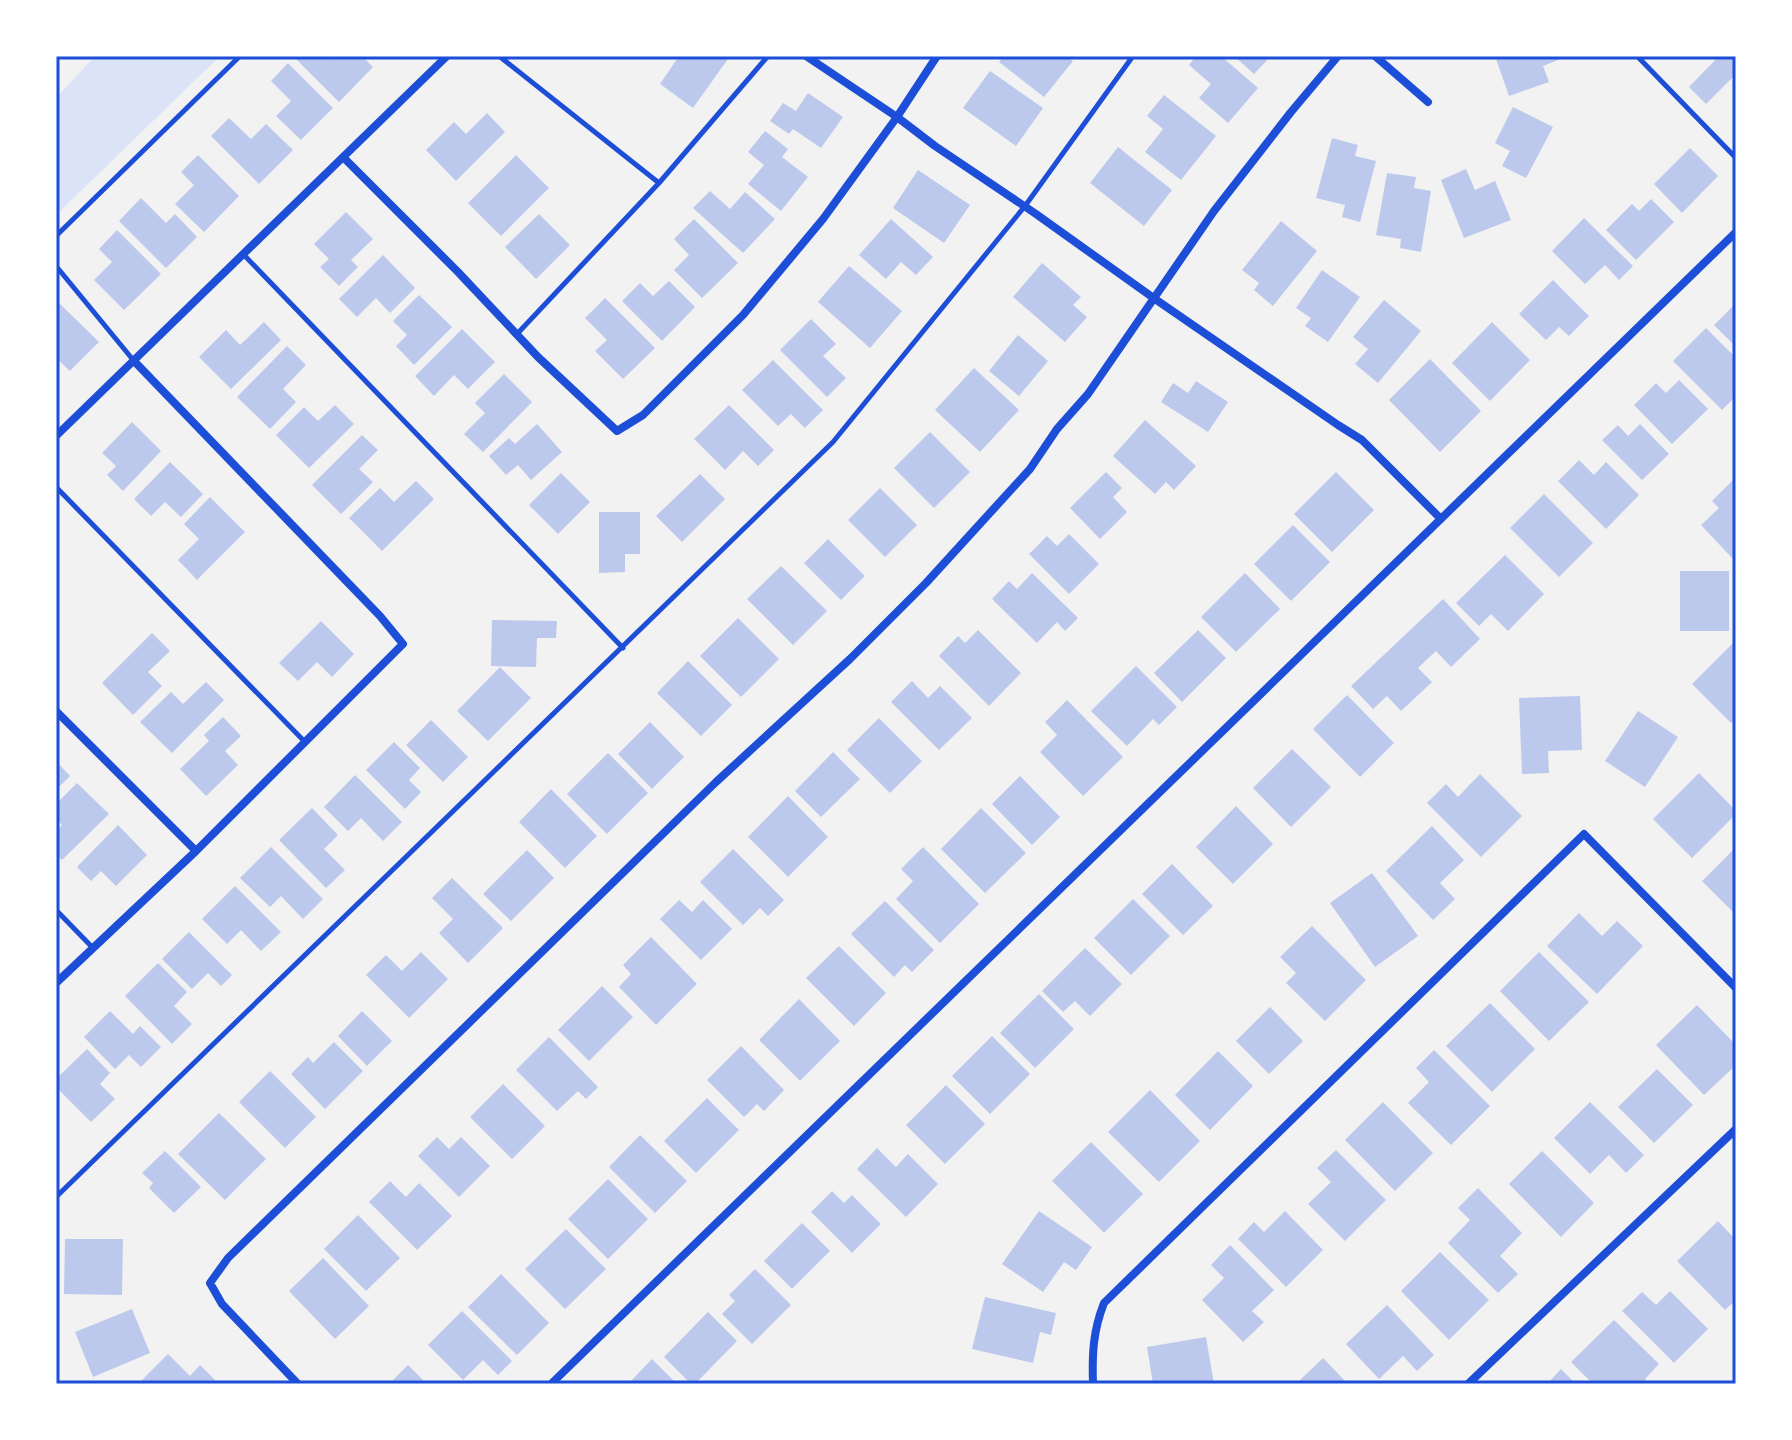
<svg xmlns="http://www.w3.org/2000/svg" width="1792" height="1440" viewBox="0 0 1792 1440" font-family="'Roboto Serif',serif">
<rect width="100%" height="100%" fill="#f2f2f2"/>
<!-- green -->
<path fill="#dbe4f7" d="M95 56H220L56 215V98Z"/>
<!-- building -->
<path fill="#bdc9ec" d="M293 56H330L334 60 338 56H362L373 67 339 102Z
M679 56H730L693 108 660 84Z
M1004 56H1066L1073 61 1044 97 999 62Z
M1196 56H1221L1258 88 1228 123 1199 98 1211 84 1189 65Z
M1234 56H1271L1254 74Z
M1495 56H1568L1543 66 1549 82 1509 96Z
M1719 56H1736V74L1706 104 1689 87Z
M288 63 333 108 301 140 276 116 291 101 271 81Z
M990 71 1043 108 1016 146 963 108Z
M808 93 843 117 821 148 793 129 789 134 770 121 783 103 796 111Z
M1164 95 1216 136 1181 180 1145 152 1163 129 1147 116Z
M1513 107 1553 127 1526 178 1502 166 1510 151 1495 143Z
M487 113 505 132 456 181 426 150 454 122 466 134Z
M229 118 251 139 266 124 293 150 259 184 211 136Z
M765 131 788 149 782 157 808 177 781 211 748 184 764 165 748 152Z
M1332 138 1358 145 1355 156 1376 161 1360 222 1342 217 1345 205 1316 198Z
M1118 147 1172 190 1144 226 1090 183Z
M1690 148 1718 176 1682 213 1654 184Z
M198 155 239 196 204 232 175 204 194 185 181 172Z
M516 155 549 188 501 236 468 203Z
M1466 169 1475 190 1495 181 1511 220 1464 238 1441 180Z
M918 170 970 205 944 243 893 208Z
M1387 173 1416 177 1414 188 1431 191 1421 252 1400 248 1401 239 1376 235Z
M710 191 730 209 745 192 775 219 743 253 693 208Z
M141 198 166 223 175 214 197 237 166 268 119 221Z
M1651 199 1674 222 1636 260 1606 230 1632 204 1639 211Z
M346 212 373 239 351 260 358 267 339 286 320 267 329 259 314 244Z
M539 214 570 245 536 279 505 247Z
M1584 218 1633 266 1619 280 1605 265 1585 284 1552 251Z
M694 219 738 263 702 298 674 270 689 255 674 239Z
M891 219 933 257 916 275 901 262 886 279 859 255Z
M1281 221 1317 251 1273 306 1254 290 1259 283 1242 270Z
M117 230 161 274 124 310 94 280 112 262 99 249Z
M383 255 415 288 390 313 376 298 357 317 339 299Z
M1042 263 1081 297 1073 305 1087 317 1065 342 1013 297Z
M849 266 902 311 870 348 818 302Z
M1322 270 1360 297 1328 342 1305 326 1311 318 1296 308Z
M1553 280 1589 316 1569 336 1559 327 1546 340 1519 314Z
M669 281 695 307 662 341 622 301 640 283 653 296Z
M419 295 452 327 414 365 396 346 407 335 393 321Z
M605 298 655 348 623 379 595 351 607 340 585 318Z
M56 300 99 342 70 371 56 358Z
M1384 300 1421 331 1378 383 1355 364 1368 349 1353 337Z
M1736 303V347L1714 325Z
M811 319 836 344 823 356 846 378 827 397 780 350Z
M264 322 281 340 231 389 199 357 226 330 240 345Z
M1492 322 1530 360 1490 401 1452 363Z
M1706 328 1736 358V396L1722 410 1673 361Z
M462 329 495 362 468 389 454 375 434 396 415 376Z
M1018 335 1048 361 1019 396 989 371Z
M287 346 306 365 283 389 296 402 270 429 237 397Z
M1430 359 1481 411 1440 452 1389 400Z
M773 360 823 410 805 428 791 414 778 426 742 390Z
M974 368 1019 410 980 452 935 410Z
M504 374 532 402 483 452 464 434 485 413 475 403Z
M1679 380 1708 409 1672 444 1634 405 1656 383 1666 393Z
M1196 381 1228 402 1208 432 1161 402 1173 383 1188 393Z
M335 405 354 424 309 468 276 435 304 407 318 421Z
M729 405 774 450 758 466 743 451 725 470 694 439Z
M1145 420 1196 466 1174 490 1166 482 1155 494 1113 456Z
M132 422 161 451 123 491 107 475 116 466 102 453Z
M537 424 562 452 531 480 518 465 506 475 489 456 509 438 515 444Z
M1640 424 1669 454 1642 480 1602 440 1618 425 1628 436Z
M930 432 970 472 934 508 894 468Z
M362 435 378 450 359 469 373 482 341 514 312 485Z
M1579 460 1594 475 1606 462 1639 495 1606 529 1558 481Z
M170 462 203 494 181 517 165 502 151 516 134 499Z
M1106 472 1122 488 1113 497 1127 512 1100 539 1070 508Z
M1336 472 1374 510 1332 552 1294 514Z
M561 473 590 502 558 534 529 505Z
M700 474 725 499 682 542 656 516Z
M1736 477V555L1733 559 1701 525 1719 508 1712 501Z
M416 481 434 499 382 551 349 518 380 488 394 502Z
M880 488 917 525 885 557 848 520Z
M1544 494 1593 543 1559 577 1510 528Z
M210 497 245 532 197 580 178 560 199 539 184 524Z
M599 512H640V554H625V572L599 573Z
M1293 525 1330 562 1291 601 1254 564Z
M1069 534 1099 564 1069 594 1029 554 1047 536 1057 546Z
M828 539 865 576 841 600 804 563Z
M1505 555 1544 594 1508 631 1491 614 1479 626 1456 603Z
M781 566 827 611 793 645 747 599Z
M1680 571H1729V631H1680Z
M1032 573 1078 618 1065 631 1057 622 1037 643 992 599 1009 581 1017 589Z
M1245 573 1280 609 1236 652 1201 617Z
M1443 599 1480 639 1451 667 1436 651 1418 668 1432 682 1401 711 1387 696 1373 709 1351 686Z
M738 618 779 659 741 697 700 656Z
M492 620 557 621 556 638H537L536 667 491 666Z
M321 621 354 654 332 677 317 662 298 681 279 663Z
M978 630 1021 673 989 706 939 656 958 636 965 643Z
M1198 630 1226 658 1182 702 1154 673Z
M152 633 170 651 148 672 162 686 133 715 102 683Z
M1736 640V718L1731 723 1692 684Z
M688 661 732 705 701 736 657 693Z
M1136 666 1177 707 1159 725 1153 719 1127 746 1091 711Z
M500 667 531 698 488 741 457 711Z
M912 681 928 698 940 686 972 718 939 750 891 702Z
M206 682 224 700 172 753 140 722 171 692 183 704Z
M1347 695 1394 743 1360 777 1313 729Z
M1580 696 1582 750 1548 751 1549 773 1522 774 1519 698Z
M1067 700 1123 757 1083 796 1040 752 1057 735 1045 722Z
M1638 711 1678 737 1645 787 1605 761Z
M223 717 241 736 225 751 238 765 206 796 180 769 209 741 204 735Z
M879 718 922 761 890 793 847 750Z
M431 720 468 757 443 782 406 745Z
M650 722 684 757 652 789 618 754Z
M394 742 420 768 409 780 421 792 405 809 366 770Z
M1292 749 1331 787 1291 827 1253 788Z
M833 752 860 779 821 817 795 791Z
M608 753 648 793 607 834 567 794Z
M56 761 70 776 56 790Z
M1699 773 1736 811V814L1692 858 1653 819Z
M1480 774 1522 816 1481 857 1427 803 1446 784 1458 797Z
M355 775 402 822 383 841 361 818 348 831 324 807Z
M1020 776 1060 817 1032 845 992 804Z
M77 783 109 814 62 860 56 854V831L62 825 56 819V804Z
M551 789 597 836 565 868 519 822Z
M788 796 828 837 788 877 748 837Z
M1236 806 1273 844 1233 884 1196 847Z
M312 808 338 835 324 849 345 870 326 888 279 840Z
M981 808 1026 853 985 893 941 849Z
M118 825 147 855 116 886 101 871 91 881 77 867Z
M1432 826 1464 860 1440 883 1455 899 1433 920 1386 871Z
M271 847 323 899 303 919 281 896 270 907 240 878Z
M923 847 979 904 940 943 896 899 913 881 901 869Z
M1736 847V915L1702 881Z
M733 849 784 900 768 916 760 908 743 925 700 882Z
M527 850 554 878 511 921 483 894Z
M1172 864 1213 906 1183 935 1142 894Z
M1372 873 1418 936 1375 967 1330 903Z
M452 878 503 928 468 963 439 933 453 919 432 898Z
M235 886 281 932 261 951 241 930 227 944 202 919Z
M1133 899 1170 936 1131 975 1094 938Z
M679 900 692 912 703 900 732 929 701 960 660 919Z
M885 901 934 950 912 972 905 965 894 977 851 934Z
M1579 913 1602 936 1617 921 1643 946 1597 994 1547 946Z
M1312 926 1366 980 1325 1021 1286 983 1296 973 1280 957Z
M189 932 232 975 221 986 208 973 192 989 162 959Z
M651 937 697 984 656 1025 619 987 631 974 623 965Z
M839 946 886 993 854 1026 806 978Z
M1085 948 1122 984 1090 1016 1075 1001 1063 1012 1042 991Z
M421 952 448 979 409 1018 366 975 386 955 402 971Z
M1539 952 1589 1002 1549 1041 1500 991Z
M158 963 187 992 174 1006 192 1024 172 1044 125 996Z
M602 986 633 1017 589 1061 558 1030Z
M1039 994 1074 1029 1035 1068 1000 1033Z
M799 999 840 1041 800 1081 759 1040Z
M1490 1003 1535 1049 1492 1092 1446 1046Z
M1697 1005 1736 1045V1065L1704 1095 1656 1045Z
M1270 1007 1303 1041 1269 1074 1236 1041Z
M110 1011 133 1034 140 1026 161 1047 141 1067 129 1055 115 1069 84 1037Z
M362 1011 392 1041 367 1066 338 1036Z
M992 1036 1030 1074 990 1114 952 1076Z
M549 1037 598 1087 586 1099 578 1091 557 1111 516 1070Z
M334 1042 363 1071 325 1109 291 1074 308 1057 313 1063Z
M741 1046 784 1090 764 1111 757 1104 744 1117 707 1080Z
M87 1049 110 1073 100 1084 115 1099 91 1122 56 1087V1079Z
M1434 1050 1490 1106 1451 1145 1408 1103 1429 1082 1416 1068Z
M1218 1051 1253 1086 1210 1130 1175 1095Z
M1657 1069 1693 1105 1654 1143 1618 1107Z
M270 1071 316 1117 285 1148 239 1102Z
M503 1084 545 1126 512 1159 470 1117Z
M946 1085 985 1124 945 1164 906 1125Z
M1150 1090 1200 1141 1159 1182 1108 1132Z
M707 1098 739 1130 696 1173 664 1141Z
M1383 1102 1433 1153 1395 1191 1345 1140Z
M1590 1102 1644 1155 1626 1173 1609 1155 1590 1174 1554 1138Z
M219 1113 266 1159 225 1200 178 1154Z
M640 1135 687 1181 655 1213 609 1167Z
M437 1137 449 1149 461 1137 490 1166 459 1197 418 1156Z
M1091 1142 1143 1194 1104 1233 1052 1181Z
M877 1148 896 1167 908 1154 938 1184 906 1217 857 1169Z
M1336 1150 1386 1200 1345 1241 1308 1204 1331 1182 1317 1168Z
M165 1151 201 1187 174 1213 149 1188 153 1183 142 1173Z
M1542 1151 1594 1203 1561 1237 1509 1184Z
M608 1179 648 1219 608 1259 568 1219Z
M390 1181 406 1197 419 1183 452 1216 417 1250 369 1202Z
M1478 1188 1522 1233 1500 1256 1518 1274 1498 1293 1448 1243 1470 1220 1458 1208Z
M832 1191 844 1203 852 1195 881 1224 852 1253 811 1212Z
M1039 1211 1092 1247 1076 1270 1064 1262 1043 1292 1002 1264Z
M1285 1211 1323 1250 1286 1287 1238 1239 1254 1222 1264 1232Z
M358 1215 400 1258 366 1291 324 1249Z
M1718 1221 1736 1240V1300L1725 1310 1677 1261Z
M802 1223 830 1251 792 1289 764 1261Z
M566 1229 606 1269 565 1309 525 1269Z
M65 1239H123L122 1295 64 1294Z
M1230 1245 1274 1290 1252 1311 1264 1322 1243 1342 1202 1300 1224 1278 1211 1265Z
M1440 1252 1489 1300 1449 1340 1401 1291Z
M323 1258 369 1306 335 1339 289 1291Z
M755 1269 791 1305 752 1344 722 1314 735 1301 729 1295Z
M501 1274 549 1323 517 1355 468 1307Z
M1670 1291 1708 1329 1674 1363 1622 1311 1642 1292 1656 1305Z
M985 1297 1056 1313 1051 1335 1040 1332 1033 1363 972 1349Z
M1387 1305 1434 1355 1417 1371 1403 1356 1379 1379 1346 1344Z
M132 1309 150 1353 93 1377 75 1332Z
M462 1311 512 1361 498 1375 483 1360 463 1380 428 1345Z
M708 1312 737 1341 695 1384H691L664 1357Z
M1614 1320 1659 1364 1645 1379 1650 1384H1593L1571 1362Z
M1206 1337 1214 1384H1153L1147 1347Z
M168 1354 190 1376 200 1365 219 1384H138Z
M1323 1358 1348 1384H1302L1299 1381Z
M652 1359 677 1384H628Z
M408 1365 427 1384H389Z
M1561 1369 1576 1384H1547Z"/>
<g fill="none" stroke-linecap="round" stroke-linejoin="round">
<!-- service -->
<path stroke="#1d4ed8" stroke-width="5" d="M499 56 659 183
M1637 56 1736 158
M56 236 240 56
M243 254 623 648
M56 266 134 361
M517 334 659 183 768 56
M56 487 305 742
M56 910 93 948
M56 1197 833 442 1025 206 1133 56"/>
<!-- minor -->
<path stroke="#1d4ed8" stroke-width="8" d="M806 56 897 117 935 146 1036 214 1155 299 1338 425 1362 440 1441 519
M1375 56 1428 102
M343 157 458 272 538 357 617 431 643 415 743 315 823 219 897 117 937 56
M56 436 447 56
M56 711 196 851
M56 983 196 851 403 644 380 616 134 361
M298 1384 222 1304 210 1283 228 1258 716 782 850 659 926 583 1030 469 1057 429 1088 394 1214 211 1291 112 1338 56
M551 1384 1736 232
M1093 1384C1092 1354 1093 1331 1104 1303L1584 834 1736 988
M1468 1384 1736 1129"/>
</g>
<!-- border -->
<rect width="1792" height="1440" fill="none" stroke="#ffffff" stroke-width="116"/>
<rect x="58" y="58" width="1676" height="1324" fill="none" stroke="#1d4ed8" stroke-width="3"/>
</svg>
